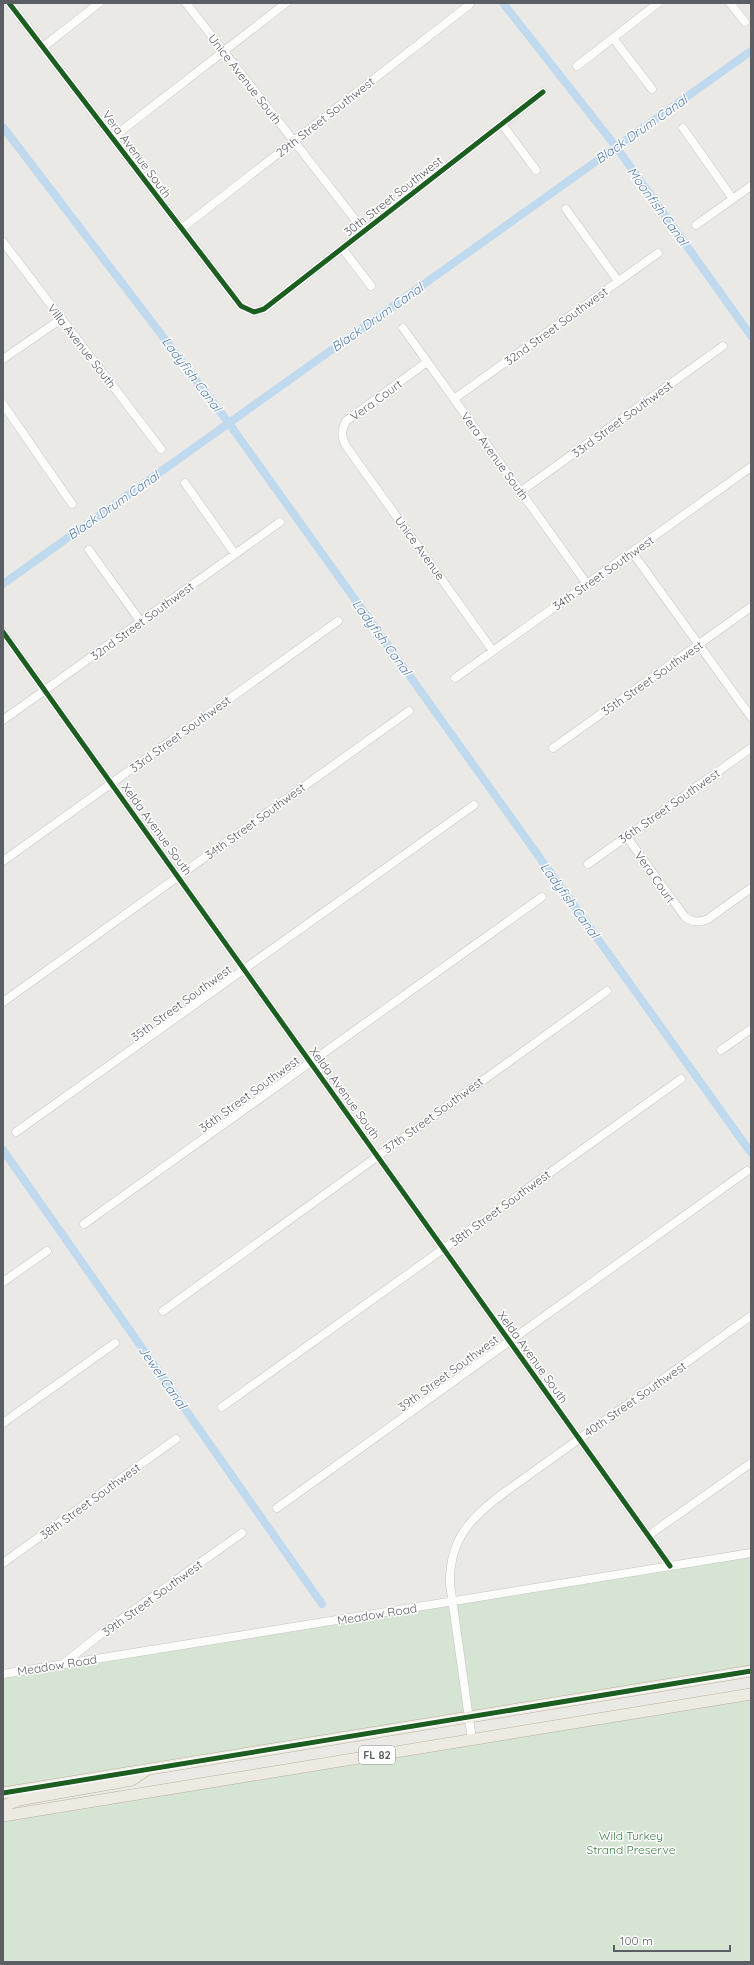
<svg xmlns="http://www.w3.org/2000/svg" width="754" height="1965" viewBox="0 0 754 1965" font-family="Quicksand,sans-serif">
<rect width="100%" height="100%" fill="#eae9e5"/>
<!-- green -->
<path fill="#d5e4d3" d="M751 1548V1667L150 1763 3 1788V1679L395 1612Z
M751 1699V1962H3V1821L15 1819 17 1821 34 1815Z"/>
<g fill="none" stroke-linecap="round" stroke-linejoin="round">
<!-- canal -->
<path stroke="#bfd9ef" stroke-width="8" d="M503 3 617 148 751 336
M3 127 228 422 751 1153
M3 584C251 405 503 230 751 51
M3 1150 322 1604"/>
<defs>
<path id="minor" d="M9 3 241 306 254 312 264 309 543 92
M186 3 364 231
M730 3 745 22
M613 38 652 89
M43 47 99 3
M577 66 658 3
M502 124 536 170
M683 128 733 199
M112 138 286 3
M566 209 618 281
M696 225 751 186
M181 229 469 5
M3 242 161 449
M342 248 371 286
M403 328 587 584
M3 359 61 319
M427 362 346 421C341 431 341 436 346 446L493 651
M454 399 658 253
M3 404 72 504
M185 483 235 554
M520 492 723 346
M89 550 141 622
M632 552 751 717
M3 632 670 1566
M455 678 751 467
M3 720 280 522
M553 748 751 607
M626 836 685 917C693 922 698 923 708 919L751 888
M3 861 338 621
M588 864 751 748
M3 1002 409 711
M721 1050 751 1029
M16 1132 474 805
M84 1224 542 897
M3 1282 47 1251
M163 1311 607 991
M222 1407 681 1079
M3 1423 115 1343
M277 1508 747 1171
M649 1535 751 1463
M3 1563 176 1439
M63 1664 102 1633 242 1533
M3 1674 751 1553
M472 1740 450 1584C449 1539 471 1517 505 1492L751 1316"/>
<path id="highway" d="M3 1793 751 1671
M3 1810 6 1805 19 1800 132 1780 145 1771
M3 1816 751 1694"/>
</defs>
<!-- minor casing -->
<use href="#minor" stroke="#c5c5c5" stroke-width="9"/>
<!-- highway casing -->
<use href="#highway" stroke="#bcb297" stroke-width="12"/>
<!-- minor -->
<use href="#minor" stroke="#fcfcfb" stroke-width="8"/>
<!-- highway -->
<use href="#highway" stroke="#edeae2" stroke-width="11"/>
<defs>
<path id="cycleway" d="M9 3 241 306 254 312 264 309 543 92
M3 632 670 1566
M3 1793 751 1671"/>
</defs>
<!-- cycleway casing -->
<use href="#cycleway" stroke="#fff" stroke-width="8"/>
<!-- cycleway -->
<use href="#cycleway" stroke="#1b5e20" stroke-width="5"/>
</g>
<g text-anchor="middle" dominant-baseline="central" stroke-width="3" stroke-linejoin="round" paint-order="stroke">
<!-- shield labels -->
<rect fill="#fff" stroke="#8c8e91" stroke-width="1" x="359" y="1746" width="36" height="18" rx="3"/>
<g font-size="11" font-weight="bold" fill="#5b5e62">
<text x="377" y="1755">FL 82</text>
</g>
<!-- street labels -->
<g font-size="12" fill="#5b5e62" stroke="#fff">
<text transform="translate(245 79) rotate(52)">Unice Avenue South</text>
<text transform="translate(325 117) rotate(-38)">29th Street Southwest</text>
<text transform="translate(137 154) rotate(53)">Vera Avenue South</text>
<text transform="translate(393 196) rotate(-38)">30th Street Southwest</text>
<text transform="translate(556 326) rotate(-36)">32nd Street Southwest</text>
<text transform="translate(82 346) rotate(52)">Villa Avenue South</text>
<text transform="translate(376 400) rotate(-36)">Vera Court</text>
<text transform="translate(622 419) rotate(-36)">33rd Street Southwest</text>
<text transform="translate(495 456) rotate(54)">Vera Avenue South</text>
<text transform="translate(420 548) rotate(54)">Unice Avenue</text>
<text transform="translate(603 573) rotate(-35)">34th Street Southwest</text>
<text transform="translate(142 621) rotate(-36)">32nd Street Southwest</text>
<text transform="translate(652 678) rotate(-35)">35th Street Southwest</text>
<text transform="translate(180 734) rotate(-36)">33rd Street Southwest</text>
<text transform="translate(669 806) rotate(-35)">36th Street Southwest</text>
<text transform="translate(255 821) rotate(-36)">34th Street Southwest</text>
<text transform="translate(157 829) rotate(54)">Xelda Avenue South</text>
<text transform="translate(655 877) rotate(55)">Vera Court</text>
<text transform="translate(181 1003) rotate(-36)">35th Street Southwest</text>
<text transform="translate(345 1093) rotate(54)">Xelda Avenue South</text>
<text transform="translate(249 1094) rotate(-36)">36th Street Southwest</text>
<text transform="translate(433 1115) rotate(-36)">37th Street Southwest</text>
<text transform="translate(500 1208) rotate(-36)">38th Street Southwest</text>
<text transform="translate(533 1357) rotate(54)">Xelda Avenue South</text>
<text transform="translate(448 1373) rotate(-36)">39th Street Southwest</text>
<text transform="translate(635 1399) rotate(-35)">40th Street Southwest</text>
<text transform="translate(90 1501) rotate(-36)">38th Street Southwest</text>
<text transform="translate(152 1598) rotate(-36)">39th Street Southwest</text>
<text transform="translate(377 1614) rotate(-9)">Meadow Road</text>
<text transform="translate(57 1665) rotate(-9)">Meadow Road</text>
</g>
<!-- park labels -->
<g font-size="12" fill="#3f7d44" stroke="#fff">
<text x="631" y="1835">Wild Turkey<tspan x="631" dy="14">Strand Preserve</tspan></text>
</g>
<!-- water labels -->
<g font-size="13" font-style="italic" fill="#5079ab" stroke="#fff">
<text transform="translate(641 129) rotate(-35)">Black Drum Canal</text>
<text transform="translate(658 206) rotate(54)">Moonfish Canal</text>
<text transform="translate(377 317) rotate(-35)">Black Drum Canal</text>
<text transform="translate(192 374) rotate(53)">Ladyfish Canal</text>
<text transform="translate(113 505) rotate(-35)">Black Drum Canal</text>
<text transform="translate(382 637) rotate(54)">Ladyfish Canal</text>
<text transform="translate(570 900) rotate(54)">Ladyfish Canal</text>
<text transform="translate(163 1377) rotate(55)">Jewel Canal</text>
</g>
</g>
<!-- border -->
<rect width="754" height="1965" fill="none" stroke="#5b5e62" stroke-width="8"/>
<!-- scale -->
<path d="M614 1945v6h116v-6" fill="none" stroke="#5b5e62" stroke-width="2"/>
<text x="620" y="1945" font-size="12" fill="#5b5e62" stroke="#ffffff" stroke-width="3" paint-order="stroke">100 m</text>
</svg>
